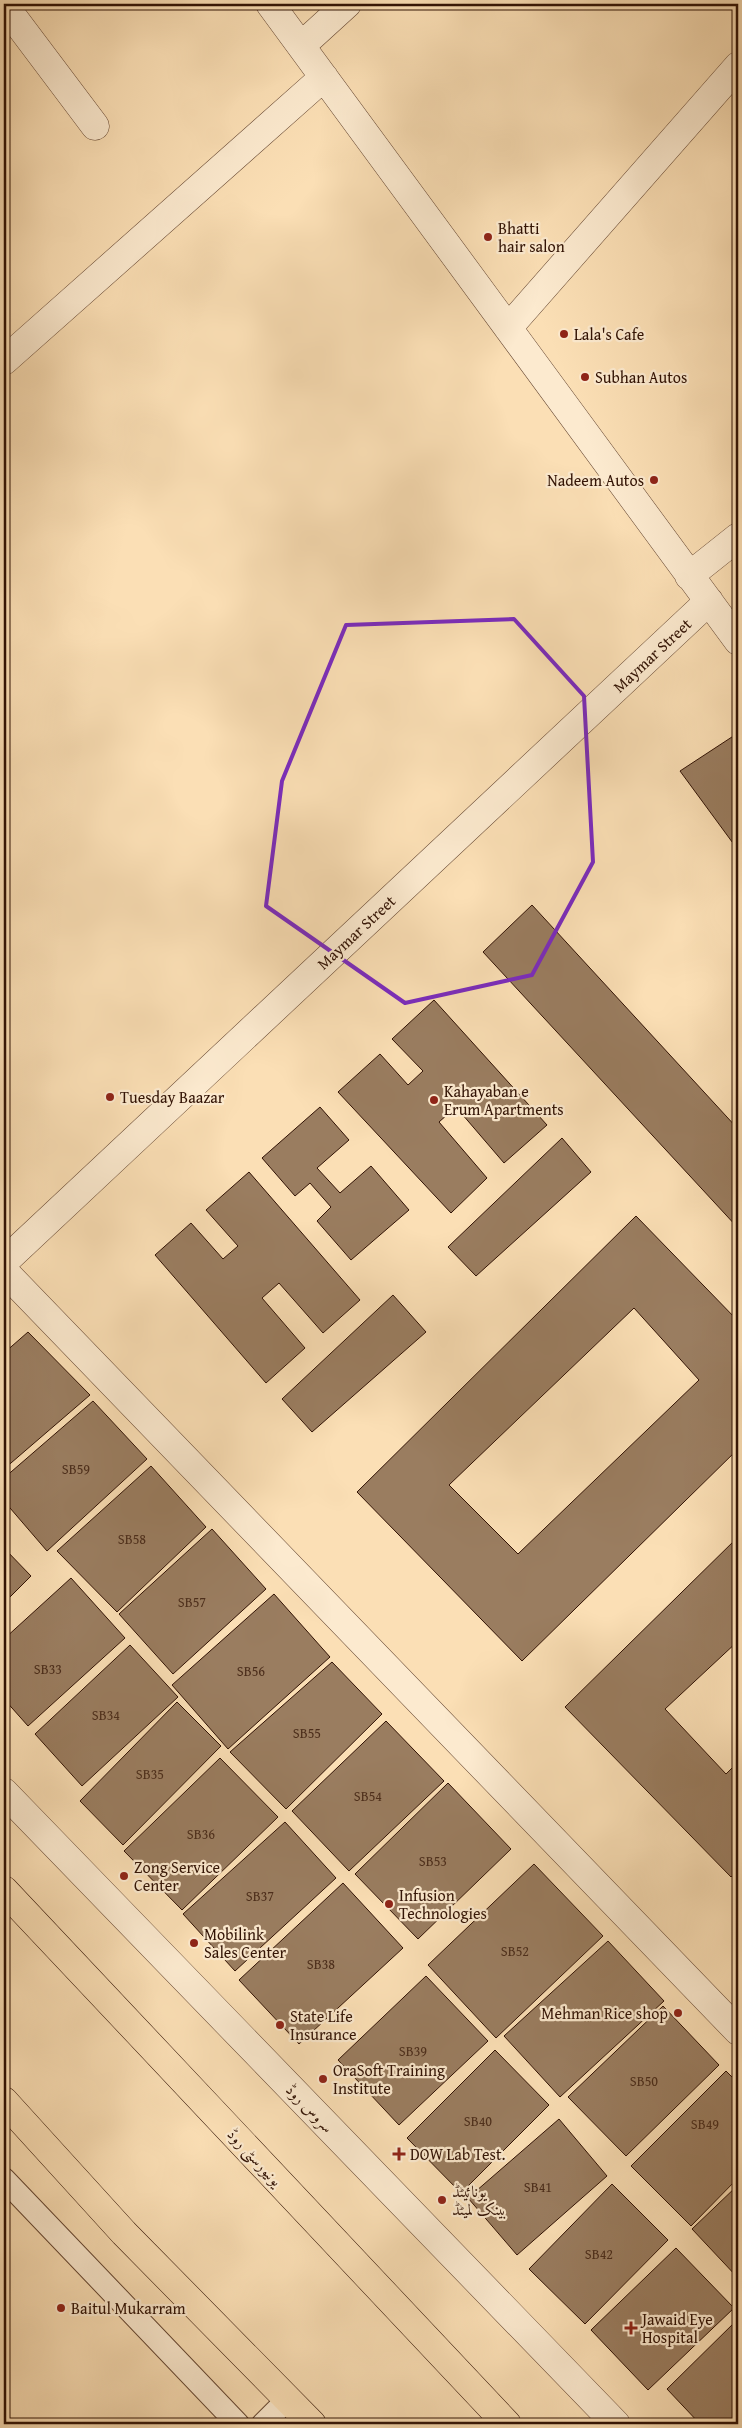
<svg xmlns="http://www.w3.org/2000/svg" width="742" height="2428" viewBox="0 0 742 2428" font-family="'Gentium Book Plus',Amiri,serif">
<rect width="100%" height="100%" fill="#fbdfb5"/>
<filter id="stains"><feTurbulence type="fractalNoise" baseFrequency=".004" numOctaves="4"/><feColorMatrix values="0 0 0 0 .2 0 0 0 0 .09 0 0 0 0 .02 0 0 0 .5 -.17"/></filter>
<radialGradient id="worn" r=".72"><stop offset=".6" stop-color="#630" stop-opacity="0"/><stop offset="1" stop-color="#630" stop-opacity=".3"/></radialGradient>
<!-- building -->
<path fill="#9a7d60" stroke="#311204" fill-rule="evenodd" d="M738 733V850L680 771Z
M532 905 738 1129V1228L483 952Z
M434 1000 547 1125 504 1163 456 1107 439 1122 487 1178 451 1213 338 1092 380 1054 408 1085 423 1071 392 1039Z
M320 1107 349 1140 317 1168 340 1193 371 1166 409 1210 351 1260 317 1221 331 1207 310 1183 295 1196 262 1158Z
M562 1138 591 1172 476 1276 448 1247Z
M249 1172 360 1300 323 1333 279 1283 262 1298 305 1348 266 1383 155 1255 191 1223 223 1259 238 1246 206 1210Z
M636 1216 738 1321V1449L522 1661 357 1492ZM634 1308 699 1380 518 1554 449 1485Z
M393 1295 426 1332 312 1432 282 1399Z
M28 1332 90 1395 4 1469V1353Z
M93 1401 147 1459 47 1551 4 1501V1478Z
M151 1466 206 1527 117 1612 57 1551Z
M212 1529 266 1589 173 1674 119 1614Z
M738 1537V1641L665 1709 726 1774 738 1762V1870L731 1877 565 1707Z
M4 1548 31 1576 4 1603Z
M71 1578 125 1638 28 1726 4 1699V1639Z
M274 1594 330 1657 228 1749 172 1685Z
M130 1645 178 1697 82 1786 35 1734Z
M332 1662 382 1714 286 1809 230 1752Z
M177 1702 221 1746 123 1845 80 1801Z
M386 1721 444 1781 349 1871 292 1811Z
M220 1758 278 1817 182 1910 124 1851Z
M448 1783 511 1849 418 1939 355 1874Z
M285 1822 336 1878 235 1971 183 1914Z
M534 1864 603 1936 496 2038 428 1965Z
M343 1883 403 1948 299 2044 239 1980Z
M608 1941 664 2001 560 2097 504 2036Z
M426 1976 488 2041 399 2125 338 2060Z
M663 2006 719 2065 626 2156 568 2097Z
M495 2050 549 2105 461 2193 407 2138Z
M726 2071 738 2083V2178L691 2226 631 2166Z
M559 2119 607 2176 517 2255 468 2198Z
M612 2184 668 2240 585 2324 529 2269Z
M738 2185V2278L692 2229Z
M676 2248 734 2308 648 2390 591 2330Z
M738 2319V2424H700L667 2389Z"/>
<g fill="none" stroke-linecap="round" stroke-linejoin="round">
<defs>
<path id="service" d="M4 2179 238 2424
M263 2424 288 2399"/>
<path id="minor" d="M270 4 738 641
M4 5 95 126
M301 46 347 4
M508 328 738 66
M4 361 324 77
M689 576 738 537
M4 1262 709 601
M4 1271 738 2031
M4 1792 616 2424"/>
<path id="primary" d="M4 1890 507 2424
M4 2101 124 2233 312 2424"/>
</defs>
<!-- service casing -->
<use href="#service" stroke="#644530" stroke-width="24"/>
<!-- minor casing -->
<use href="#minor" stroke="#644530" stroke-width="29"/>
<!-- primary casing -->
<use href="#primary" stroke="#311204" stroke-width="29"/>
<!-- service -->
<use href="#service" stroke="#fceacf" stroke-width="22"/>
<!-- minor -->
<use href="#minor" stroke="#fceacf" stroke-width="28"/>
<!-- primary -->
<use href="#primary" stroke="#fbdfb5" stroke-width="28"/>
</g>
<!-- marked area -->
<path fill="none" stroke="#7b2cbf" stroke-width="4" stroke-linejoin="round" d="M514 619 584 696 593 862 532 975 405 1003 266 906 282 781 346 625Z"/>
<!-- markers -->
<g fill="#8f2418" stroke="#fceacf" stroke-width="2">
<circle cx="488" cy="237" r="5"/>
<circle cx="564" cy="334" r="5"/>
<circle cx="585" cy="377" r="5"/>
<circle cx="654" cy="480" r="5"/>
<circle cx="110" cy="1097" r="5"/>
<circle cx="434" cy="1100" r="5"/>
<circle cx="124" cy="1876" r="5"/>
<circle cx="389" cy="1904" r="5"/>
<circle cx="194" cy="1943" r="5"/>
<circle cx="678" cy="2013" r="5"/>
<circle cx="280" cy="2025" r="5"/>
<circle cx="323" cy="2079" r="5"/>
<path d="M396.5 2146.5h5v5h5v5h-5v5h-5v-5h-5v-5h5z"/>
<circle cx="442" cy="2200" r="5"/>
<circle cx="61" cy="2308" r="5"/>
<path d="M628.5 2320.5h5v5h5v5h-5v5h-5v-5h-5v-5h5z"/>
</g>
<g text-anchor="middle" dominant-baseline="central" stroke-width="4.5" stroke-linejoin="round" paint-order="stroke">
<!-- number labels -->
<g font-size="14" fill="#4b2d1b">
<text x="76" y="1469">SB59</text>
<text x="132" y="1539">SB58</text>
<text x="192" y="1602">SB57</text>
<text x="48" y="1669">SB33</text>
<text x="251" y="1671">SB56</text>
<text x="106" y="1715">SB34</text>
<text x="307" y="1733">SB55</text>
<text x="150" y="1774">SB35</text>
<text x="368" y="1796">SB54</text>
<text x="201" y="1834">SB36</text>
<text x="433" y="1861">SB53</text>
<text x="260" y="1896">SB37</text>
<text x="515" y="1951">SB52</text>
<text x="321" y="1964">SB38</text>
<text x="413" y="2051">SB39</text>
<text x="644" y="2081">SB50</text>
<text x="478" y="2121">SB40</text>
<text x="705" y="2124">SB49</text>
<text x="538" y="2187">SB41</text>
<text x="599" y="2254">SB42</text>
</g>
<!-- poi labels -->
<g font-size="16" fill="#311204" stroke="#fceacf" text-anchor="start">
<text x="498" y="228">Bhatti<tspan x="498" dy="18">hair salon</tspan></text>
<text x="574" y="334">Lala's Cafe</text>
<text x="595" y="377">Subhan Autos</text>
<text x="644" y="480" text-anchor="end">Nadeem Autos</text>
<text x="444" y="1091">Kahayaban e<tspan x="444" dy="18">Erum Apartments</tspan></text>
<text x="120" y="1097">Tuesday Baazar</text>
<text x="134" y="1867">Zong Service<tspan x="134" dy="18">Center</tspan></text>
<text x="399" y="1895">Infusion<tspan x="399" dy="18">Technologies</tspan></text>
<text x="204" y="1934">Mobilink<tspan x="204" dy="18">Sales Center</tspan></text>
<text x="668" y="2013" text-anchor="end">Mehman Rice shop</text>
<text x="290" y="2016">State Life<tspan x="290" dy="18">Insurance</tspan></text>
<text x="333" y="2070">OraSoft Training<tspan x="333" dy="18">Institute</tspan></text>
<text x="410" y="2154">DOW Lab Test.</text>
<text x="452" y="2191">یونائیٹڈ<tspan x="452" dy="18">بینک لمیٹڈ</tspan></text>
<text x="71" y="2308">Baitul Mukarram</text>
<text x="642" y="2319">Jawaid Eye<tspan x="642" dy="18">Hospital</tspan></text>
</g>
<!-- street labels -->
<g font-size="16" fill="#311204" stroke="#fceacf">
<text transform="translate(652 655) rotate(-43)">Maymar Street</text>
<text transform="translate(356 932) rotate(-43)">Maymar Street</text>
<text transform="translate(310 2108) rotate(46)">سروس روڈ</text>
<text transform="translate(255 2157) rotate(47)">یونیورسٹی روڈ</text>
</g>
</g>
<!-- margin -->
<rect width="742" height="2428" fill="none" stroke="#fbdfb5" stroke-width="20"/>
<rect x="5" y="5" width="732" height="2418" fill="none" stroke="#311204" stroke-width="2.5"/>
<rect x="10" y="10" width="722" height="2408" fill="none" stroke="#311204"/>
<rect width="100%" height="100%" filter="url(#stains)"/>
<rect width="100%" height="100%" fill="url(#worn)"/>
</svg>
